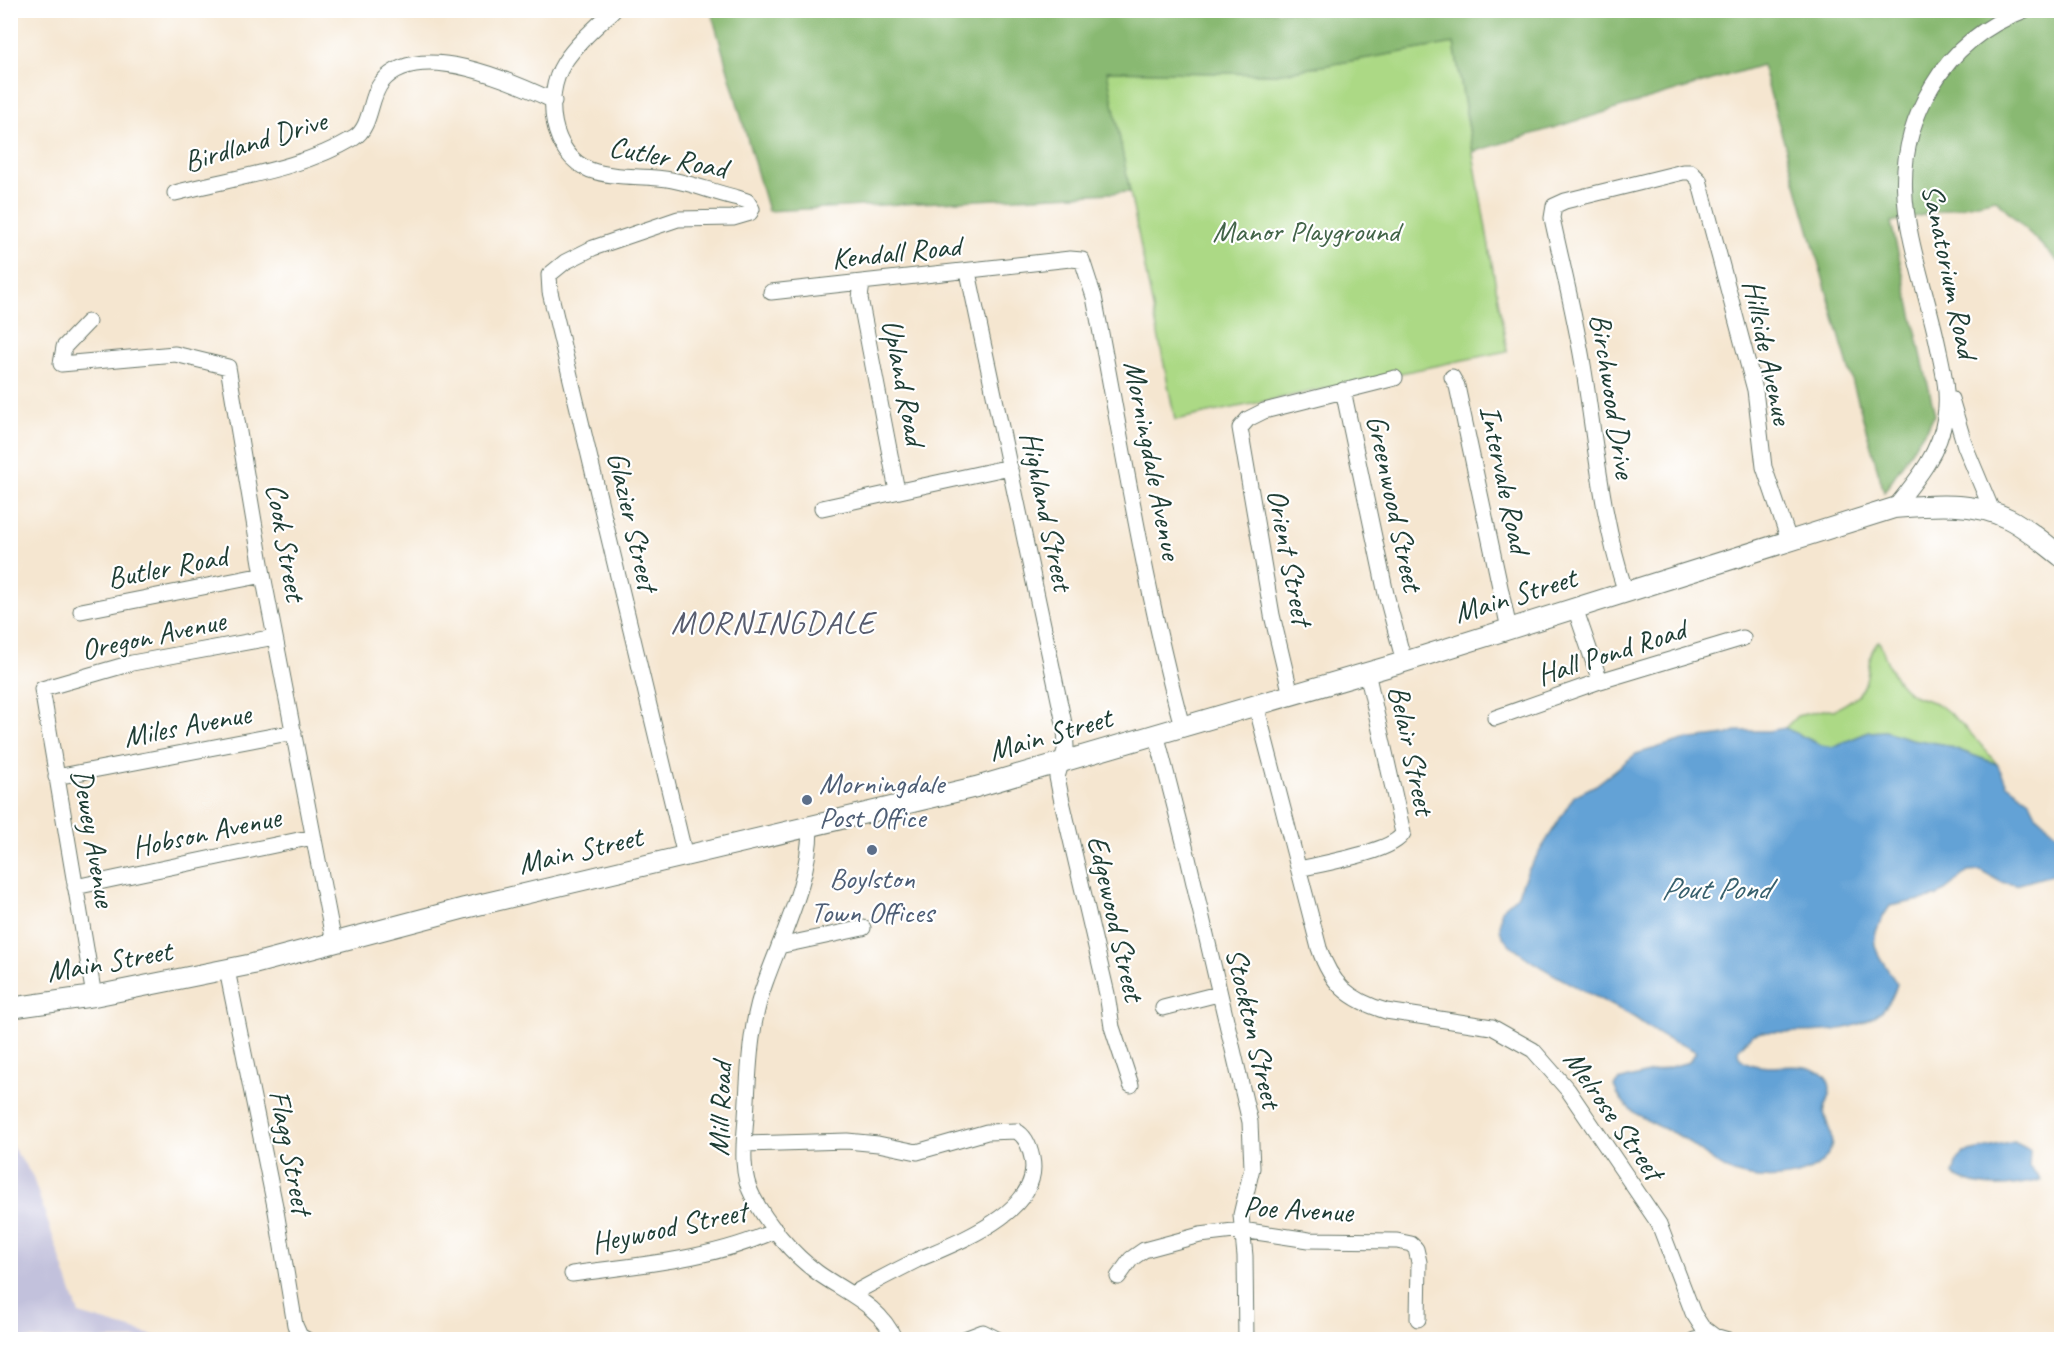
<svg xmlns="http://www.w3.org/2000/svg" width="2072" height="1350" viewBox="0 0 2072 1350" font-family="Caveat,sans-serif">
<rect width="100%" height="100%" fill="#fff"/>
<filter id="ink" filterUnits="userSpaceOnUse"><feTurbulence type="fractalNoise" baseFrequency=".0167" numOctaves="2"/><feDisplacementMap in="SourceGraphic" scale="12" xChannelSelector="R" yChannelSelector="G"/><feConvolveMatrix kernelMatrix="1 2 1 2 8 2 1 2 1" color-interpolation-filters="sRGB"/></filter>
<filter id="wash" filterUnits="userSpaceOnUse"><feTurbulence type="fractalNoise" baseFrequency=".008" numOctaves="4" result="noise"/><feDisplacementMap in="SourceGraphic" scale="24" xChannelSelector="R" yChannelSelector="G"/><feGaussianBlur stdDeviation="1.35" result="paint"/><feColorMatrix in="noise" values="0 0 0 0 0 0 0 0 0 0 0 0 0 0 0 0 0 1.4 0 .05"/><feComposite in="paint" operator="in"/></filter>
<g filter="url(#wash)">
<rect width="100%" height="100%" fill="#f5e6d0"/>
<!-- industrial -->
<path fill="#c2c1dc" d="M11 1145 32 1175 79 1314 165 1339H11Z"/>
<!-- green -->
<path fill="#acd985" stroke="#668b5c" stroke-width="1.5" d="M1454 43 1507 351 1175 420 1106 71 1276 74Z
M1879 641C1886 659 1894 685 1913 695 1922 700 1932 699 1942 707 1963 723 1981 744 1997 764L1942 744 1911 739 1885 731 1869 732 1832 747 1821 745 1785 728 1797 716 1828 709 1834 710C1845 704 1858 698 1864 686 1871 670 1866 654 1879 641Z"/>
<!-- forest -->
<path fill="#89b972" stroke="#547b53" stroke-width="1.5" d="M711 11H2061V265L1996 199 1891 222 1935 415 1884 492 1762 65 1473 152 1454 43 1276 74 1107 71 1130 192 768 211Z"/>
<!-- water -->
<path fill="#64a2d6" stroke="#427085" stroke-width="1.5" d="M1785 728 1821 745 1832 747 1869 732 1885 731 1911 739 1942 744 1997 764 2007 784 2029 800 2037 816 2061 837 2062 872 2016 885 2001 882 1981 871 1968 872 1936 897 1890 906C1864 944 1874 947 1897 984 1883 1041 1806 1031 1762 1032L1752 1035 1738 1050 1739 1057C1762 1080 1809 1051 1828 1081 1835 1093 1821 1105 1825 1116 1827 1125 1834 1138 1831 1147 1820 1182 1762 1183 1734 1173 1715 1166 1699 1148 1681 1137 1655 1123 1625 1116 1614 1086L1618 1081 1689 1062 1696 1052C1686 1045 1678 1044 1667 1039 1655 1034 1644 1023 1632 1016 1605 1000 1512 959 1501 933 1499 927 1501 916 1501 910L1517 896 1528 870 1574 796 1596 785 1636 754 1683 740 1726 735 1736 731H1768Z
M2014 1142 2030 1150 2029 1167 2041 1180C2010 1187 1983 1191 1953 1175L1957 1160 1964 1153Z"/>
</g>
<g filter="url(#ink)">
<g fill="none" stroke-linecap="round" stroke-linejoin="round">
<defs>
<path id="minor" d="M614 10C597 26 576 44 564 63 543 96 551 155 590 170 615 179 646 175 672 180 694 184 716 193 738 198L747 201 752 209 750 213 733 218 678 219 593 248 565 262 549 275 550 292 685 856
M175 193C235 177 300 170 354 138 372 127 369 97 382 82 418 38 514 82 554 101
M968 272 1065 728 1066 747 1057 777 1061 797 1107 994 1112 1027 1131 1085
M862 283 860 298 897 491
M771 292 1070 259 1082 260 1094 297C1122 440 1144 586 1182 726
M88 322 64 347 61 364 175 354 228 367 263 575 334 943
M1452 377 1457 386 1509 629
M1343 390 1386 594 1404 662
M1951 399 1965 446 1993 513
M822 508 1010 467
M1894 508C1916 481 1940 453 1945 417 1949 392 1943 370 1938 346 1918 251 1877 178 1932 86 1954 49 1985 25 2025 10
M1626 593C1602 520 1596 446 1584 371 1576 320 1563 269 1552 218L1554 206 1565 201 1683 172H1691L1699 180 1755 390 1764 467 1789 540
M1575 608 1600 681
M81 611 263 575
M1291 695 1272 615 1240 428 1248 419 1264 411 1395 378
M1256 705 1319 948C1331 984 1349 1000 1386 1011L1492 1027 1533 1050 1568 1090 1659 1224 1693 1313 1702 1327 1714 1336
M1495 718 1600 681 1743 638
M1156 733 1188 858 1250 1122 1252 1168 1241 1215 1245 1256 1246 1340
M56 777 294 732
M810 827C810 880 783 933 765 983 749 1026 749 1072 746 1117 744 1143 740 1173 753 1197 767 1224 793 1255 818 1273 846 1293 880 1305 895 1340
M1299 869C1320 864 1394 852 1403 833L1367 672
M75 887 313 837
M779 946 863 928
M227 970 276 1211 295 1325 300 1336 307 1340
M94 996 42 689 132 663 275 637
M1163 1008 1218 994
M744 1144 847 1141 878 1144 917 1152 987 1132 1016 1131C1026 1136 1030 1148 1032 1158 1043 1212 955 1243 917 1260 895 1271 874 1282 852 1294
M572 1274C638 1265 716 1259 776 1230
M1118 1277 1131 1259 1144 1250 1200 1235 1242 1230 1309 1240 1397 1241 1411 1244 1416 1249 1419 1262 1418 1319
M962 1340 983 1332 999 1340
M1694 1340 1714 1336 1728 1340"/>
<path id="major" d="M10 1008 94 996 253 964 465 908 976 787 1404 662 1894 508C1931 505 1974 501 2009 519 2027 528 2045 544 2062 557"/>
</defs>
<!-- minor casing -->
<use href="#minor" stroke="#6a786b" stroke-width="17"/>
<!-- major casing -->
<use href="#major" stroke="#6a786b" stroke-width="22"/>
<!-- minor -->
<use href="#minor" stroke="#fff" stroke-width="15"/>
<!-- major -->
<use href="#major" stroke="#fff" stroke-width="20"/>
</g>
</g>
<!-- markers -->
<g fill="#5c6f8a" stroke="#fff" stroke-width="2">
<circle cx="807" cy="800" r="6"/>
<circle cx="872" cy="850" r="6"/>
</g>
<g text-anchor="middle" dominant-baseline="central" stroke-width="4.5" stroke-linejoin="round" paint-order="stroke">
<!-- street labels -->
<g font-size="30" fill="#1f3d34" stroke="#fff">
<text transform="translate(255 141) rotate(-17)">Birdland Drive</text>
<text transform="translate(668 157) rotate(11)">Cutler Road</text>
<text transform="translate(896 252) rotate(-6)">Kendall Road</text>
<text transform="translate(1950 271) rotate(78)">Sanatorium Road</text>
<text transform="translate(1768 352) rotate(78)">Hillside Avenue</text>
<text transform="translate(904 382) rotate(79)">Upland Road</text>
<text transform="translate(1613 396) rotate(81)">Birchwood Drive</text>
<text transform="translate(1153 460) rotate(79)">Morningdale Avenue</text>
<text transform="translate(1505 479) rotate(78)">Intervale Road</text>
<text transform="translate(1395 503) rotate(78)">Greenwood Street</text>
<text transform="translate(1047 511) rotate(78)">Highland Street</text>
<text transform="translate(633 521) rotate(77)">Glazier Street</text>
<text transform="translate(286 542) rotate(80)">Cook Street</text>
<text transform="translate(1290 557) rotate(79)">Orient Street</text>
<text transform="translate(167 567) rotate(-11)">Butler Road</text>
<text transform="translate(1515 595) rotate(-17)">Main Street</text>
<text transform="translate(153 635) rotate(-12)">Oregon Avenue</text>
<text transform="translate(1611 652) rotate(-18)">Hall Pond Road</text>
<text transform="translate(187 725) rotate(-11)">Miles Avenue</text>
<text transform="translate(1050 734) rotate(-16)">Main Street</text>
<text transform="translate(1412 750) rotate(78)">Belair Street</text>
<text transform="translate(206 832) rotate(-12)">Hobson Avenue</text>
<text transform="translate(94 838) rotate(80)">Dewey Avenue</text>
<text transform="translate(580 850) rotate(-13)">Main Street</text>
<text transform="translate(1116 918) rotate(77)">Edgewood Street</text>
<text transform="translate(109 961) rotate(-10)">Main Street</text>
<text transform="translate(1254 1028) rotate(77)">Stockton Street</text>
<text transform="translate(720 1109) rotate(-88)">Mill Road</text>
<text transform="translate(1614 1115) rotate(55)">Melrose Street</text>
<text transform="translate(291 1152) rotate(79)">Flagg Street</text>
<text transform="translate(1298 1209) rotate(3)">Poe Avenue</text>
<text transform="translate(669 1227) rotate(-12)">Heywood Street</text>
</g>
<!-- park labels -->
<g font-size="30" fill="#426448" stroke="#fff">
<text x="1306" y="231">Manor Playground</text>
</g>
<!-- service labels -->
<g font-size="30" fill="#4e5e75" stroke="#fff" text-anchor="start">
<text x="819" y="783">Morningdale<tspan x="819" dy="34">Post Office</tspan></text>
<text x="872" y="878" text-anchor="middle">Boylston<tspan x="872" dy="34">Town Offices</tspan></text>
</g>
<!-- neighbourhood labels -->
<g font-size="32" letter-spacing="1.5" fill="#585d6f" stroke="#fff">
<text x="773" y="622">MORNINGDALE</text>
</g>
<!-- water labels -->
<g font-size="32" font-style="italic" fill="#37606d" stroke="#fff">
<text x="1715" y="888">Pout Pond</text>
</g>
</g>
<!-- margin -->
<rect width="2072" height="1350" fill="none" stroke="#fff" stroke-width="36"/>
</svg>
